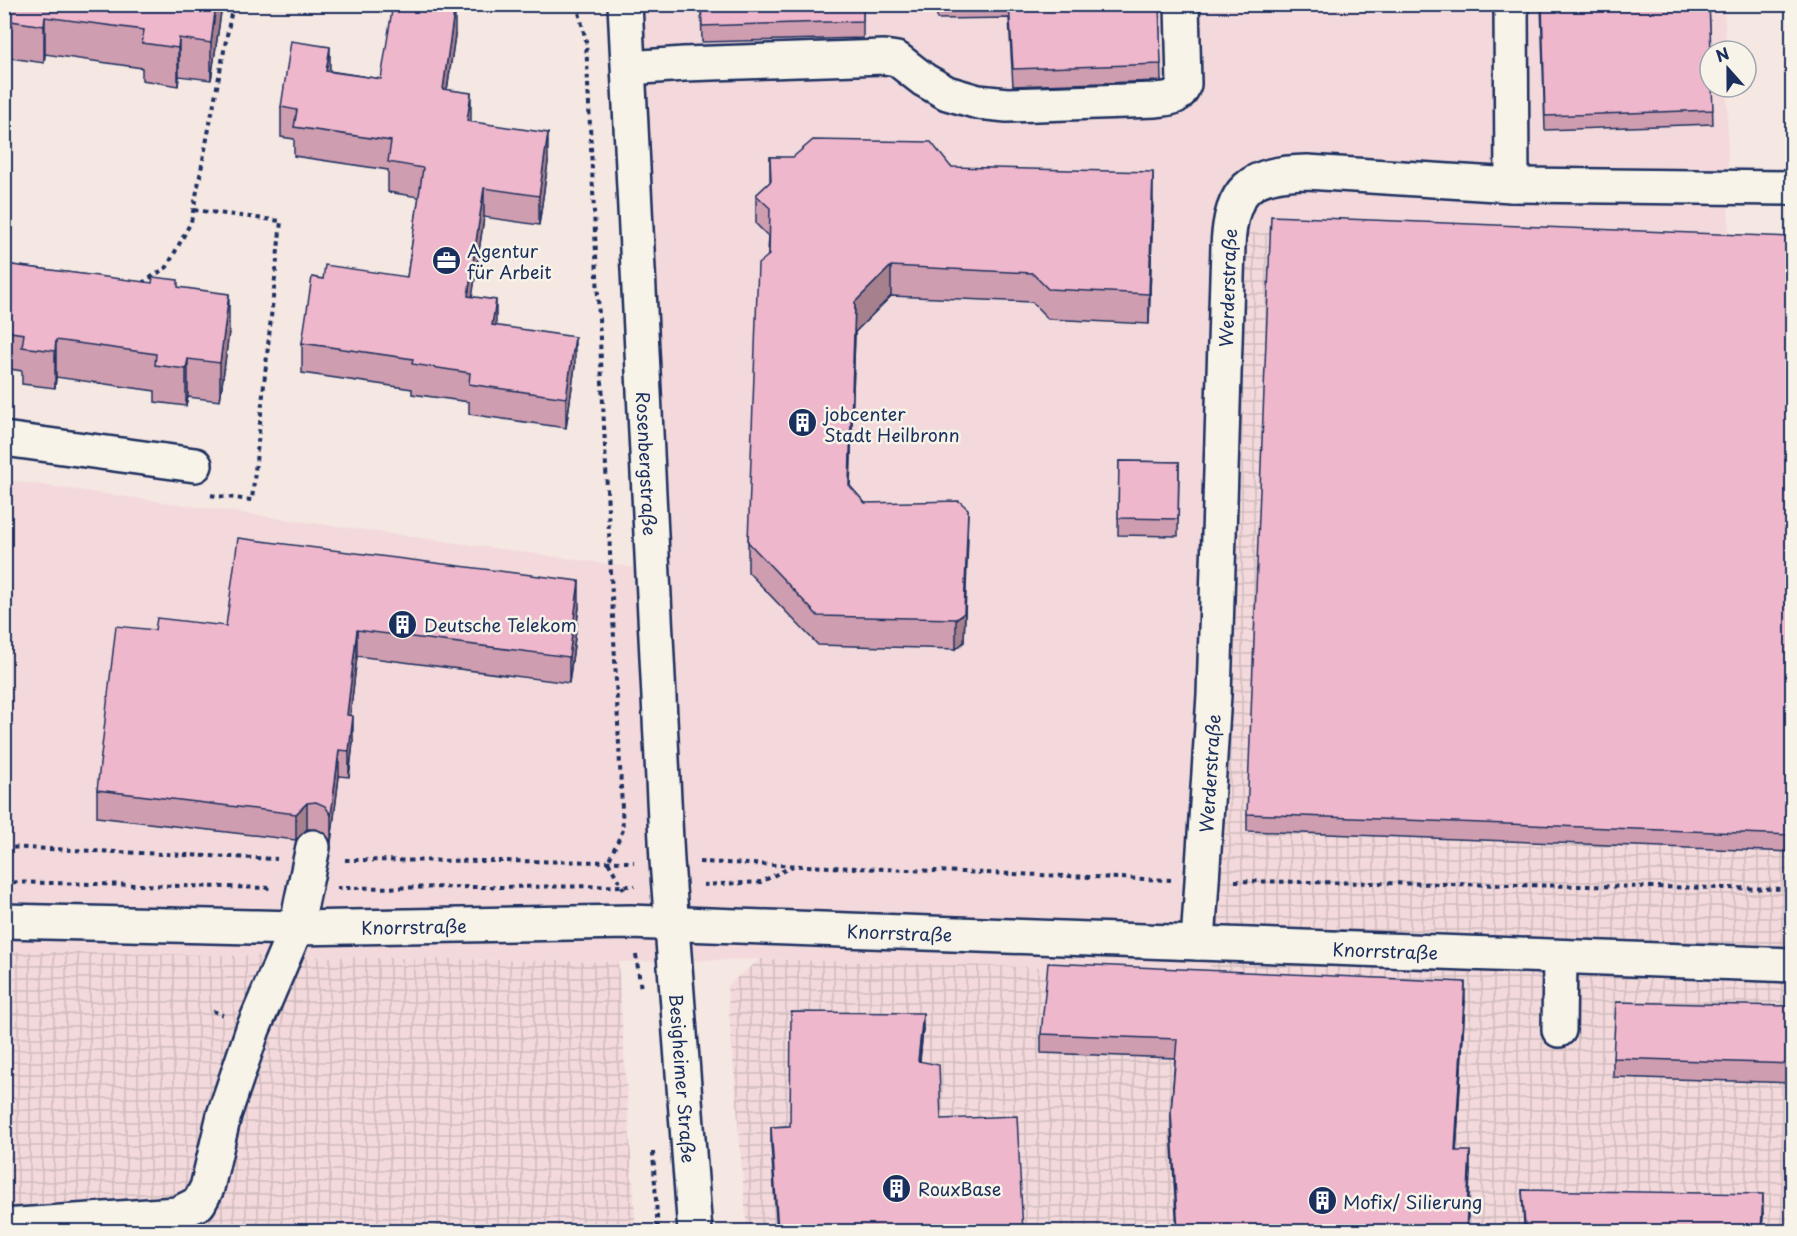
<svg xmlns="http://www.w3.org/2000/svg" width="1797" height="1236" viewBox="0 0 1797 1236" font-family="'Playpen Sans',sans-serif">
<defs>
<pattern id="industrial-grid" width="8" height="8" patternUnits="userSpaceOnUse" patternTransform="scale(1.5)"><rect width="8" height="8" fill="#f3d9db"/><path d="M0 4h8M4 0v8" fill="none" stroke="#d0bbbe"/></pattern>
</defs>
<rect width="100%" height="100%" fill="#f5e7e2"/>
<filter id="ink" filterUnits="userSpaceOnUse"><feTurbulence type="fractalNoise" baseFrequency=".0167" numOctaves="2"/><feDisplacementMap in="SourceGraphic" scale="12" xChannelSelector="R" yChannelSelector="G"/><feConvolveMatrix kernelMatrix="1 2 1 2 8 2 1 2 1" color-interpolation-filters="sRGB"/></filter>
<g filter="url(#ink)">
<!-- built -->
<path fill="#f3d9db" d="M619 5H1724L1726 51H1710V87H1727L1729 253 1226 231 1210 972 760 959 618 962 5 951V480L637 568Z"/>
<!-- industrial -->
<path fill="url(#industrial-grid)" d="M1226 231 1792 257V1231H747L727 986 760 959 1210 972Z
M5 951 618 962 636 1231 5 1232Z"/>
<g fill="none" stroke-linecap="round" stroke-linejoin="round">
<defs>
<g id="minor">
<path id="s1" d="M625 4 667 861 695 1232"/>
<path d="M1511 4 1512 185"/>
<path d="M629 68 684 64 884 57 897 59 924 80 947 93 978 102 1007 105 1156 100C1171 98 1179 99 1184 84L1182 4"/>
<path d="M4 439 195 465"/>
<path id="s2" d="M4 921 296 928 630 922 1792 965"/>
<path id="s3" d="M1198 943 1214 695 1228 246C1231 188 1250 173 1307 172L1512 185 1792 188"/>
<path d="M1559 1030 1560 958"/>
<path d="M4 1226 177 1214 199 1203 207 1188 224 1115 253 1029 296 928 313 847"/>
</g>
</defs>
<!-- minor casing -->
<use href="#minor" stroke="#1b2f5e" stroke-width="38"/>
<!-- path -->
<path stroke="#1b2f5e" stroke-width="4" stroke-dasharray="4.5 4.5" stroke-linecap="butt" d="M577 4 586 41 623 830 608 862 625 891
M194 210 281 221 252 500 208 495
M142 283 167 267 191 222 233 4
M4 847 277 859
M345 860 634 862
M699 862 1171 880
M1235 881 1792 889
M4 882 272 888
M703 885 761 882 793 866
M337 888 635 886
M636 955 641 989
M213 1011 223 1015
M653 1152 658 1232"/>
<!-- minor -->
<use href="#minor" stroke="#f7f3e8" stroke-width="33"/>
</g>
<!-- wall -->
<path fill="#ce9daf" stroke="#1b2f5e" stroke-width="1.5" d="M4 4H221V12L211 80 179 76 178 86 142 80V68L45 54 44 63 11 58V48L4 47Z
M701 4H863V38L702 42Z
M937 4H1159L1161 81 1013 86 1009 18 937 19Z
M1541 4H1709L1713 124 1545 130Z
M455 35 447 90 471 122 548 162 539 225 484 217 472 297 496 325 575 366 566 428 469 414V402L412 394V389L302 373V343L323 279 407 277 419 197 388 192V170L294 156V139L281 137V107L330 71 381 79Z
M770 157 951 167 1153 202 1149 324 1048 319 1032 302 891 296 855 332 850 486 865 503 968 538 964 642 956 649 818 645 748 572V542L769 237 756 224V195L770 182Z
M1792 237V852L1247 831V814Z
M4 264 178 287 229 331 220 401 188 397 186 406 155 402V391L56 377 55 388 22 384V371L4 368Z
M1119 461 1179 462 1178 536 1118 535Z
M579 607 569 683 357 656 350 716 353 742 349 777 339 776 331 842 325 833 316 829H307L296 840 97 817V790L155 630Z
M1465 1001 1456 1151 1470 1170 1467 1232H1177L1171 1130V1112L1175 1058 1041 1053V1034Z
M1792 1006V1083L1613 1077V1058Z
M923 1029 920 1062 941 1119 1023 1232H777L771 1144V1127L790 1126Z
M1522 1190 1763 1213 1762 1232H1507L1524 1225Z"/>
<!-- shaded-wall -->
<path fill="#a7808e" stroke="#1b2f5e" stroke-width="1.5" d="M216 4H221V12L211 80V43Z
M455 5V35L443 118V89Z
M45 17V54L44 63V26Z
M179 38V76L178 86V48Z
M330 47V76L326 71Z
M471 93V123L467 121Z
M548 133V162L539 225V196Z
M1153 172V202L1149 324V294Z
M484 188V217L468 326V296Z
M891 266V296L855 332 849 515 855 302Z
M229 294V331L220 401V363Z
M496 300V330L492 325Z
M575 337V366L566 428V398Z
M56 340V377L55 388V351Z
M188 359V397L186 406V369Z
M968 509 964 642 956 649V619Z
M579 581V607L569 683V657Z
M357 630V656L347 742V715Z
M353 716V742L349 777V751Z
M339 750V776L331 842V815Z
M307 803V829L296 840V814Z
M1465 982V1001L1455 1170V1151Z
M923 1013V1029L918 1078V1061Z
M1470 1151V1170L1467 1232H1466Z
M1763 1194V1213L1762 1232H1761Z"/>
<!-- building -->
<path fill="#efb7cb" stroke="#1b2f5e" stroke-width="1.5" d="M4 4H216L211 43 179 38 178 48 142 43 144 30 45 17 44 26 11 21 12 10 4 9Z
M393 4 455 5 443 89 471 93 467 121 548 133 539 196 484 188 468 296 496 300 492 325 575 337 566 398 469 384 470 373 412 364 413 359 302 343 312 277 323 279 325 265 407 277 423 168 388 162 391 141 294 127 297 110 281 107 291 41 330 47 326 71 381 79Z
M701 4H863V21L702 26Z
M1009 4H1159L1161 64 1013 69Z
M1542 4H1709L1711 51 1710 87H1712L1713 110 1545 116Z
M813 140 931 142 951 167 1153 172 1149 294 1048 289 1032 273 891 266 855 302 849 485 865 503 959 501 968 509 964 613 956 619 818 616 748 542 758 264 769 255 770 208 756 195 771 181 770 157H793Z
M1271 216 1792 237V835L1247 814Z
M4 264 152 283 153 277 178 280V287L229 294 220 363 188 359 186 369 155 365 156 354 56 340 55 351 22 347 24 334 4 331Z
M1119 461 1179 462 1178 519 1118 518Z
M238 538 579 581 569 657 357 630 347 715 353 716 349 751 339 750 331 815 325 806 316 802 307 803 296 814 97 790 116 626 155 630 157 618 226 626Z
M1048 963 1465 982 1455 1151H1470L1466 1232H1178L1171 1112 1177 1039 1041 1034Z
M1616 1002 1792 1006V1064L1613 1058Z
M791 1012 923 1013 918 1061 939 1065 941 1119 1017 1116 1023 1232H778L771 1127 790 1126Z
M1522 1190 1763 1194 1761 1232H1507L1525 1225Z
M445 1226V1232H385Z"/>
</g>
<!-- icons -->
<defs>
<symbol id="office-disc" viewBox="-11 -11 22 22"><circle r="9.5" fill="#1b2f5e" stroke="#f7f3e8"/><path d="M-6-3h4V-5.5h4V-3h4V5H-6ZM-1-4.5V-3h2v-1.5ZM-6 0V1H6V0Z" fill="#fff"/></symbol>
<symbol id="building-disc" viewBox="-11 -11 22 22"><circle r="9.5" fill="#1b2f5e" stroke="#f7f3e8"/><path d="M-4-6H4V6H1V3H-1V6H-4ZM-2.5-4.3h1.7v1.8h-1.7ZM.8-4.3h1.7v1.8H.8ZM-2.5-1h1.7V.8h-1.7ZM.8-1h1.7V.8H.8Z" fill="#fff"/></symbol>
</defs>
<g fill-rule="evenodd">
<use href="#office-disc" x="430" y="244" width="33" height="33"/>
<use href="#building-disc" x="786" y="406" width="33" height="33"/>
<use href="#building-disc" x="386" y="608" width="33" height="33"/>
<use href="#building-disc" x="880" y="1172" width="33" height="33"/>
<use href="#building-disc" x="1306" y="1184" width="33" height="33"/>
</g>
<g text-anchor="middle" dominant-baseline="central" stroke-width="5" stroke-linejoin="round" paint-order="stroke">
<!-- poi labels -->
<g font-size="18" fill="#1b2f5e" stroke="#f7f3e8" text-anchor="start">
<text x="467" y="250">Agentur<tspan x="467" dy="21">für Arbeit</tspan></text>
<text x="824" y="413">jobcenter<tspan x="824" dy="21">Stadt Heilbronn</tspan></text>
<text x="424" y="624">Deutsche Telekom</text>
<text x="918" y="1188">RouxBase</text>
<text x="1343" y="1201">Mofix/ Silierung</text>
</g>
<!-- street labels -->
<g font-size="18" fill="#1b2f5e" stroke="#f7f3e8">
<text stroke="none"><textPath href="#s3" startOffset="656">Werderstraße</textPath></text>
<text stroke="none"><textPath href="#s1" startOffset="460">Rosenbergstraße</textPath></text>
<text stroke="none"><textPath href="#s3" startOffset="170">Werderstraße</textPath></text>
<text stroke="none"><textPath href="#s2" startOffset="410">Knorrstraße</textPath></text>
<text stroke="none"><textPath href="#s2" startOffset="896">Knorrstraße</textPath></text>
<text stroke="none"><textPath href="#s2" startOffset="1382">Knorrstraße</textPath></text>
<text stroke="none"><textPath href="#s1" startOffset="1076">Besigheimer Straße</textPath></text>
</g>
</g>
<!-- margin -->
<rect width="1797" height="1236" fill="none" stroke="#f7f3e8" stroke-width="24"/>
<rect x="12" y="12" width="1773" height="1212" fill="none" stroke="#1b2f5e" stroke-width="2" filter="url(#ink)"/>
<!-- north arrow -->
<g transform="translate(1728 69) rotate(339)"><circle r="28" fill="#f7f3e8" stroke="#9fa5b1" stroke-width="1.5"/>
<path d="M0-4.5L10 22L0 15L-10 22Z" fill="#1b2f5e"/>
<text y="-9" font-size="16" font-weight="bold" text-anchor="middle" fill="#1b2f5e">N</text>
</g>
</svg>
